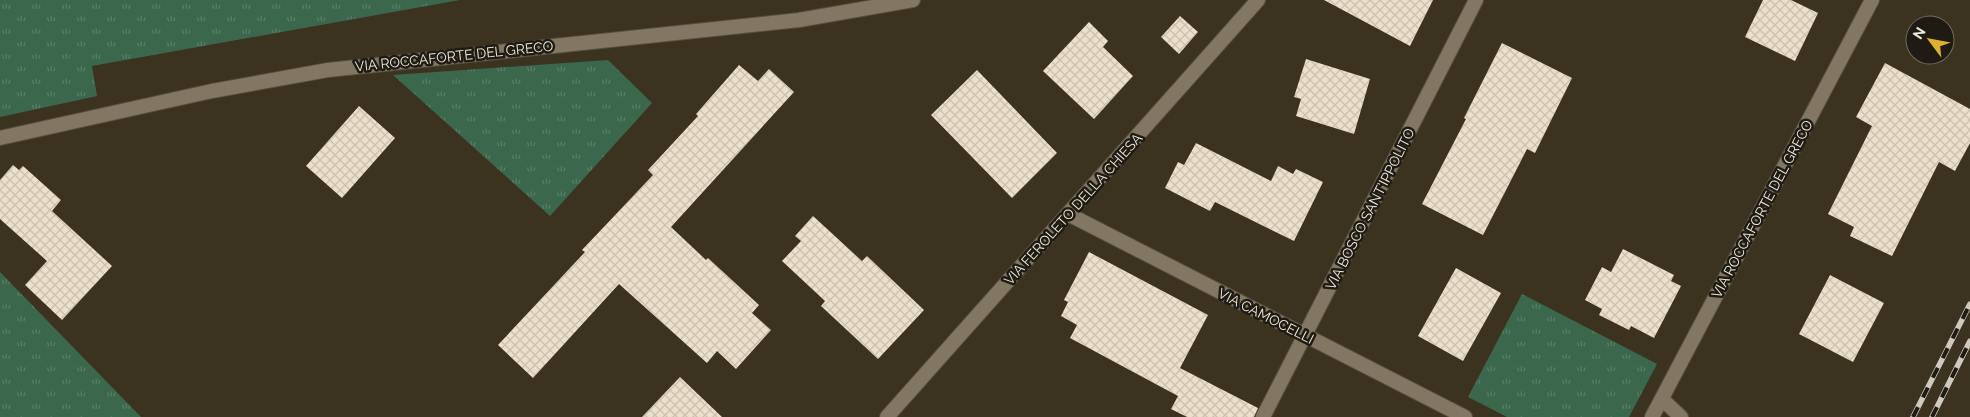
<svg xmlns="http://www.w3.org/2000/svg" width="1970" height="417" viewBox="0 0 1970 417" font-family="Raleway,sans-serif">
<defs>
<pattern id="grass-tufts" width="24" height="20" patternUnits="userSpaceOnUse" patternTransform="scale(1.25)"><rect width="24" height="20" fill="#3b684d"/><path d="M3 7l-1-3M5 7V3M7 7l1-3M15 17l-1-3M17 17v-4M19 17l1-3" fill="none" stroke="#587e66"/></pattern>
<pattern id="building-cross-hatch" width="8" height="8" patternUnits="userSpaceOnUse" patternTransform="scale(1.25)"><rect width="8" height="8" fill="#ebe0c9"/><path d="M0 0l8 8M0 8l8-8" fill="none" stroke="#cac1ae"/></pattern>
</defs>
<rect width="100%" height="100%" fill="#3b3220"/>
<!-- grass -->
<path fill="url(#grass-tufts)" d="M0 0H460L92 66 97 96 0 117Z
M608 60 652 103 550 216 393 75Z
M0 272 141 417H0Z
M1522 294 1657 364 1629 417H1507L1468 397Z"/>
<!-- building -->
<path fill="url(#building-cross-hatch)" d="M1324 0H1433L1410 46Z
M1763 0H1791L1818 13 1795 61 1745 37Z
M1180 16 1198 32 1179 54 1161 37Z
M1089 22 1108 41 1103 47 1133 76 1094 119 1043 71Z
M1502 43 1572 78 1535 153 1527 149 1483 235 1422 204 1466 119 1464 118Z
M1306 59 1370 79 1354 134 1296 116 1301 99 1294 97Z
M1885 63 1970 109V143L1955 171 1939 162 1892 256 1850 236 1854 227 1828 214 1872 126 1856 117Z
M739 65 758 81 769 69 794 92 671 227 706 260 708 258 759 305 752 313 771 330 736 369 717 351 707 363 619 284 533 378 498 345 585 252 582 250 653 175 648 170 698 116 696 114Z
M977 70 1057 153 1012 198 931 115Z
M359 106 395 138 342 198 306 166Z
M1196 143 1271 181 1278 166 1293 174 1296 169 1323 182 1294 241 1215 202 1210 211 1165 188 1178 162 1184 165Z
M13 165 19 170 23 166 61 200 52 211 112 266 62 320 25 285 47 261 0 219V180Z
M813 216 862 261 867 256 924 310 878 359 821 306 825 301 782 261 801 241 795 236Z
M1623 249 1674 275 1671 281 1681 286 1654 338 1631 326 1629 330 1599 315 1602 309 1585 300 1602 267 1611 272Z
M1089 252 1208 315 1180 368 1258 408 1254 417H1187L1171 409 1178 396 1070 338 1077 325 1061 316 1068 302 1064 300Z
M1456 268 1501 293 1463 361 1418 336Z
M1830 275 1884 303 1853 362 1799 334Z
M680 377 722 417H642Z"/>
<g fill="none" stroke-linecap="round" stroke-linejoin="round">
<defs>
<path id="minor" d="M0 138 212 91 328 70 799 20 913 0
M1068 214 1465 417
M1662 399 1681 417
M887 417 1258 0
M1263 417 1476 0
M1652 417 1872 0"/>
</defs>
<!-- minor casing -->
<use href="#minor" stroke="#57503f" stroke-width="16"/>
<!-- minor -->
<use href="#minor" stroke="#817762" stroke-width="14"/>
<defs>
<path id="rail" d="M1913 417 1970 304
M1932 417 1970 341"/>
</defs>
<!-- rail casing -->
<use href="#rail" stroke="#cfcabd" stroke-width="5.5"/>
<!-- rail -->
<use href="#rail" stroke="#1f1b12" stroke-width="4" stroke-dasharray="11" stroke-linecap="butt"/>
</g>
<g text-anchor="middle" dominant-baseline="central" stroke-width="5" stroke-linejoin="round" paint-order="stroke">
<!-- street labels -->
<g font-size="14" fill="#ede8dd" stroke="#1f1b12">
<text transform="translate(454 56) rotate(-6)">VIA ROCCAFORTE DEL GRECO</text>
<text transform="translate(1073 209) rotate(-48)">VIA FEROLETO DELLA CHIESA</text>
<text transform="translate(1370 209) rotate(-63)">VIA BOSCO SANT'IPPOLITO</text>
<text transform="translate(1762 209) rotate(-62)">VIA ROCCAFORTE DEL GRECO</text>
<text transform="translate(1266 316) rotate(27)">VIA CAMOCELLI</text>
</g>
</g>
<!-- north arrow -->
<g transform="translate(1930 40) rotate(302)"><circle r="24" fill="#1f1b12" stroke="#716d63"/>
<path d="M0-4L9 19L0 12L-9 19Z" fill="#deb133"/>
<text y="-8" font-size="14" font-weight="bold" text-anchor="middle" fill="#ede8dd">N</text>
</g>
</svg>
